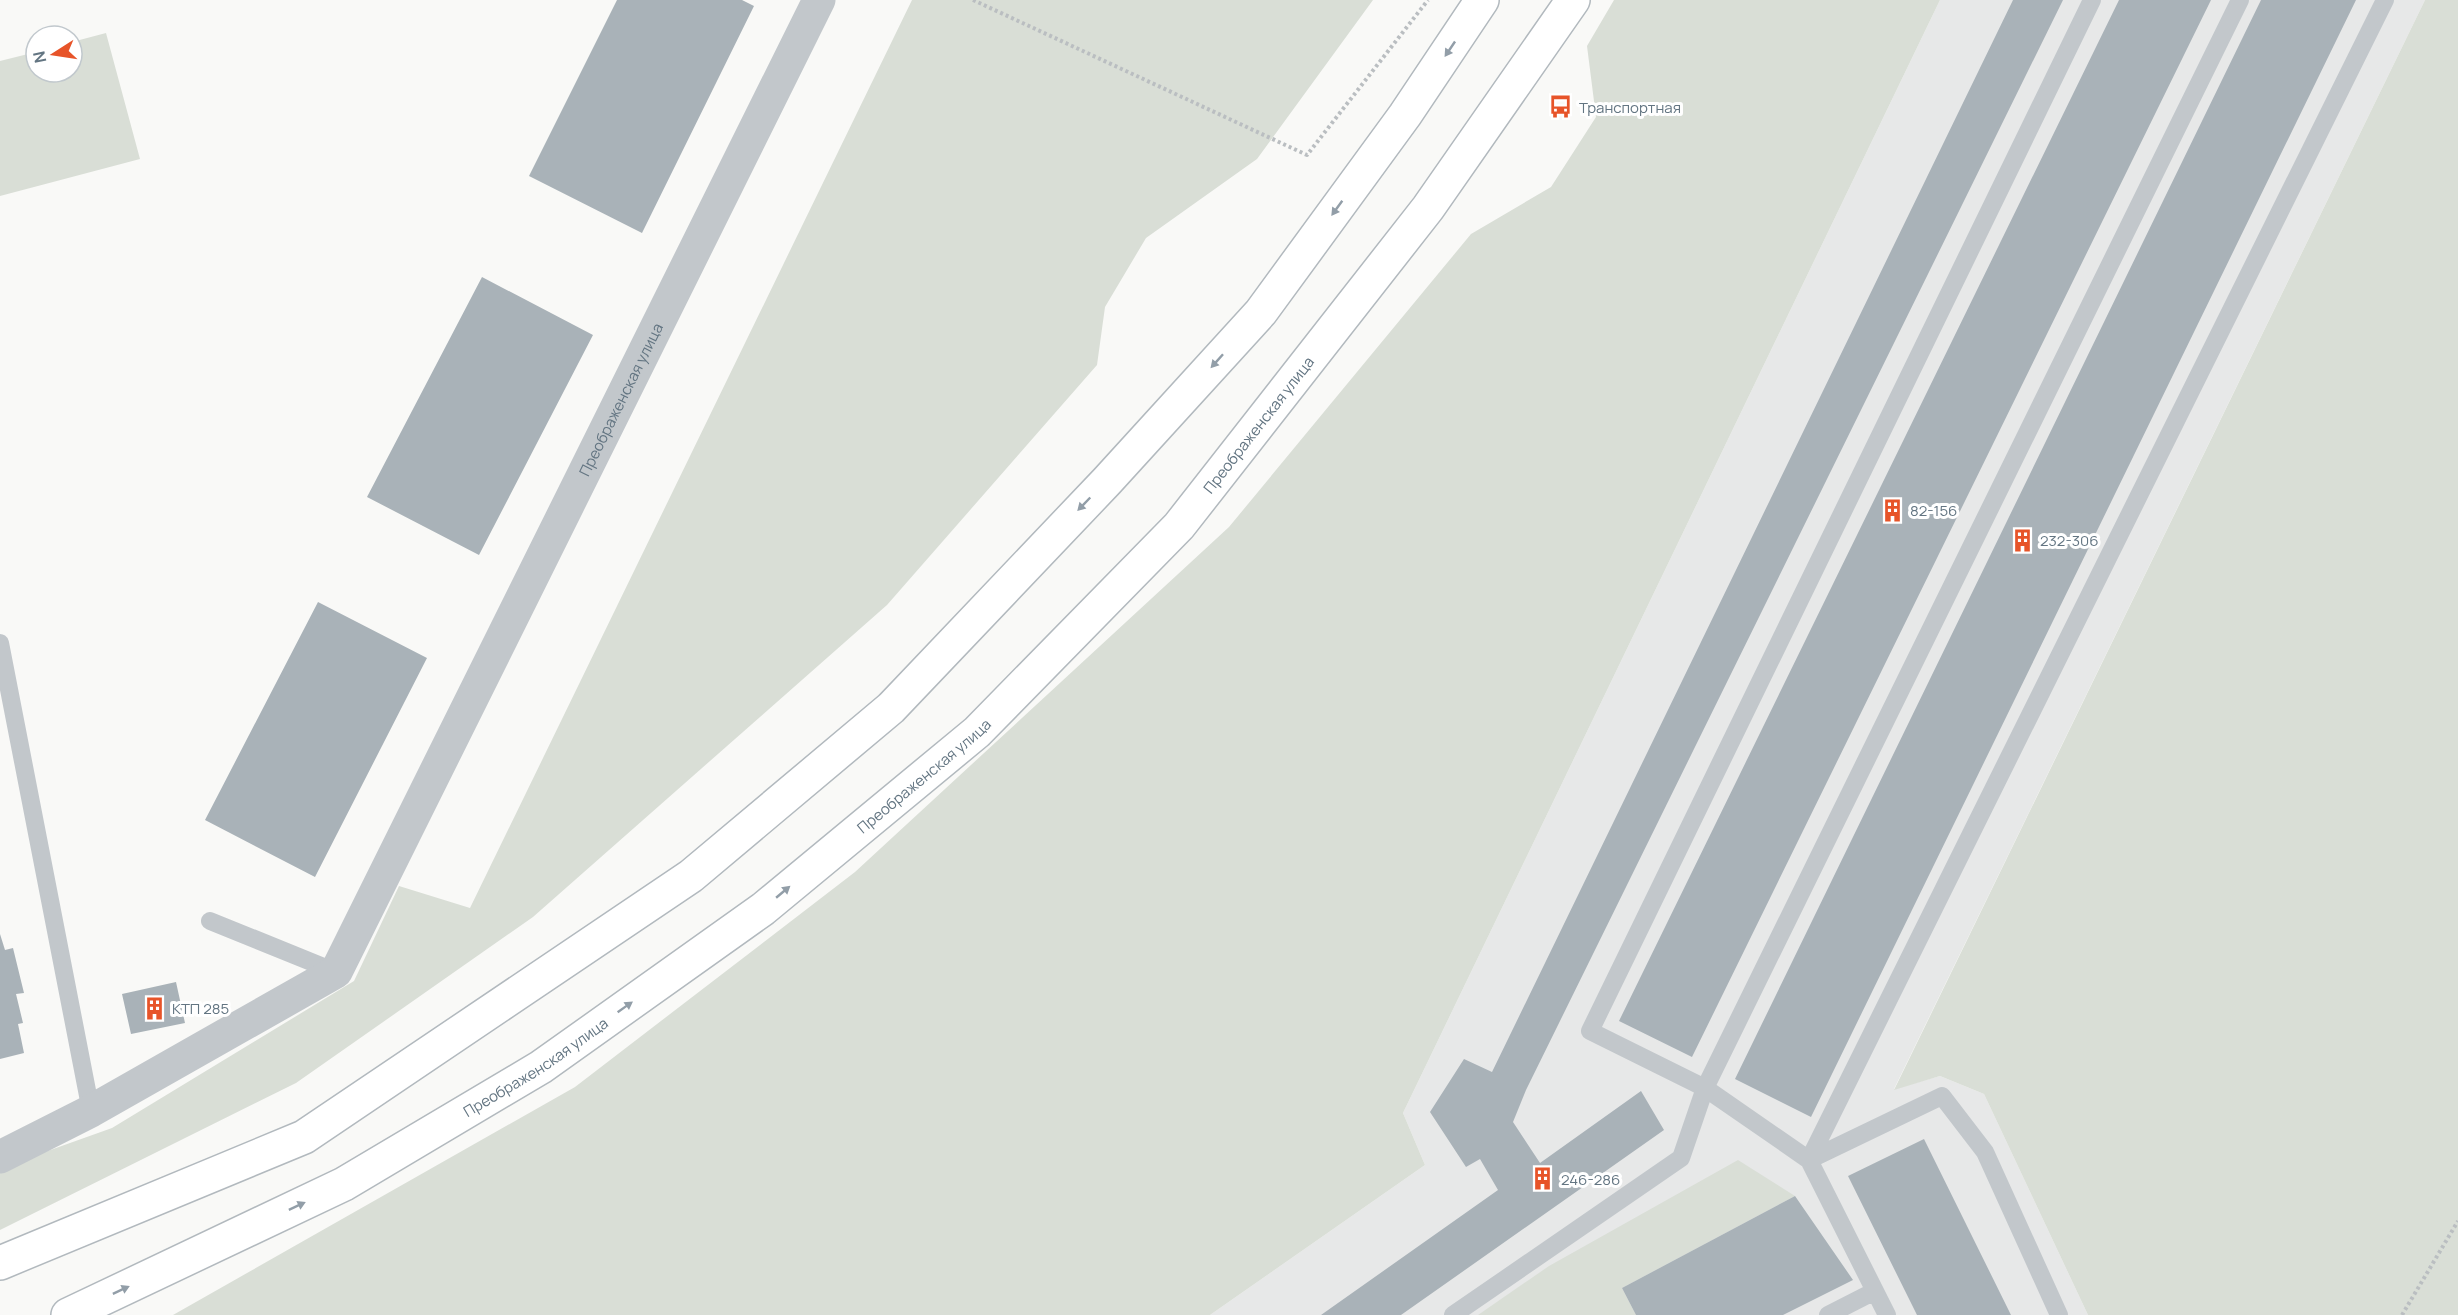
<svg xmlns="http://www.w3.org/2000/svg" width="2458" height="1315" viewBox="0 0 2458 1315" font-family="Manrope,sans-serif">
<rect width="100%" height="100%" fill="#f9f9f7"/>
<!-- built -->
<path fill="#e7e8e8" d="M1940 0H2425L1894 1089 1940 1076 1984 1094 2088 1315H1210L1425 1165 1403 1113Z"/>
<!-- green -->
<path fill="#d9ded6" d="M912 0H1373L1257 159 1146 238 1105 307 1097 365 887 605 533 917 296 1083 0 1230V1168L112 1128 354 981 399 886 470 908Z
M1614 0H1940L1403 1113 1425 1165 1210 1315H173L575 1087 855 872 1229 527 1471 234 1551 187 1596 117 1587 46Z
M2425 0H2458V1315H2088L1984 1094 1940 1076 1894 1090Z
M106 33 140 159 0 196V61L36 52V72H72V42Z
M1738 1160 1795 1196 1622 1288 1636 1315H1478L1549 1266Z"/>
<!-- building -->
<path fill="#a9b2b8" d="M617 0H742L754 6 642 233 529 176Z
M2013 0H2063L1526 1090 1513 1122 1540 1163 1641 1091 1664 1130 1401 1315H1321L1498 1190 1480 1159 1466 1167 1430 1112 1464 1059 1492 1072Z
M2119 0H2211L1692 1057 1619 1021Z
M2261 0H2356L1811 1117 1735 1079Z
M482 277 593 335 479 555 367 497Z
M318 602 427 658 315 877 205 820Z
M0 934 5 950 13 948 24 993 16 994 23 1023 18 1024 24 1053 0 1059Z
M176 982 185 1023 131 1034 122 994Z
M1924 1139 2011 1315H1917L1848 1176Z
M1795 1196 1853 1280 1783 1315H1636L1622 1288Z"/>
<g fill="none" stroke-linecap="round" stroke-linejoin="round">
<defs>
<g id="secondary">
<path d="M0 1263 304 1137 691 876 891 708 1107 481 1261 312 1405 115 1482 0"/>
<path id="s2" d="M68 1315 344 1184 541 1067 763 909 977 732 1179 526 1428 208 1573 0"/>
</g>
</defs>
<!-- secondary casing -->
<use href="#secondary" stroke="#b2b9be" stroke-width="36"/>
<!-- path -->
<path stroke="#babec1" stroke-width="4" stroke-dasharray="3 3" stroke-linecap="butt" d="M973 0 1307 155 1428 0
M2402 1315 2458 1221"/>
<!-- service -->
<path stroke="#c2c7cb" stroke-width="18" d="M0 643 91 1111
M210 921 336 972
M1809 1160 2385 0
M1809 1160 1942 1096 1985 1152 2059 1315
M1453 1315 1681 1158 1705 1088 2240 0
M1828 1315 1875 1291
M1887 1315 1809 1160 1705 1088 1590 1031 2092 0"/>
<!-- minor -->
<path stroke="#c2c7cb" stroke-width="33" id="s1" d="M0 1157 91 1111 336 972 819 0"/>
<!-- secondary -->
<use href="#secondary" stroke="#fff" stroke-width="33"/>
</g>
<!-- one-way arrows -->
<defs><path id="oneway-solid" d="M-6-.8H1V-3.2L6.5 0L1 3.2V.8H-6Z" transform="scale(1.5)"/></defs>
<g fill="#929ea8">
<use href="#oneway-solid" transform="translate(1450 49) rotate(124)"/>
<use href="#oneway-solid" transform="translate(1337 208) rotate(126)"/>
<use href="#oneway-solid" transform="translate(1217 361) rotate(132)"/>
<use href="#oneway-solid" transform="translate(1084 504) rotate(134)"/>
<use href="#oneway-solid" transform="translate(783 892) rotate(-40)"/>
<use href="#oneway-solid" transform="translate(625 1007) rotate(-35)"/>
<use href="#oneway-solid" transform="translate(297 1206) rotate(-25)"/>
<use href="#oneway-solid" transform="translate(121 1290) rotate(-25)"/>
</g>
<!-- icons -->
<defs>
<symbol id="bus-bare" viewBox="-9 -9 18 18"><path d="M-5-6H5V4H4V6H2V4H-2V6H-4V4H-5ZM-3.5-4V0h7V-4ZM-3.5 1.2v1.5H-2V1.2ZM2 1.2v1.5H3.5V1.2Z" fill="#e75429" stroke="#fff" stroke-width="2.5" paint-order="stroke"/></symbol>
<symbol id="building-bare" viewBox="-9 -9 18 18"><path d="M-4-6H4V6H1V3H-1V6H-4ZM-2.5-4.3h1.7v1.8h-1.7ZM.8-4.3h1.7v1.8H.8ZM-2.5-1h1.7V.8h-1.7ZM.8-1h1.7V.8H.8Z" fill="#e75429" stroke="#fff" stroke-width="2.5" paint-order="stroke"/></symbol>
</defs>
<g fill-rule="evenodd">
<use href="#bus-bare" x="1544" y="90" width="33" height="33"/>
<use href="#building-bare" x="1876" y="494" width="33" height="33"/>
<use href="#building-bare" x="2006" y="524" width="33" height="33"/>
<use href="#building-bare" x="138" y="992" width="33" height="33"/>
<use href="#building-bare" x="1526" y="1162" width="33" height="33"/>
</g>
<g text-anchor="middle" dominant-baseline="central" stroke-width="6" stroke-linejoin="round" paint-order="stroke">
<!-- poi labels -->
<g font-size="15" fill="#637582" stroke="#fff" text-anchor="start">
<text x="1579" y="107">Транспортная</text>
<text x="1910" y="510">82-156</text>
<text x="2040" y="540">232-306</text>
<text x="172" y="1008">КТП 285</text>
<text x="1561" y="1179">246-286</text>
</g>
<!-- street labels -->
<g font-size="15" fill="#637582" stroke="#fff">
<text stroke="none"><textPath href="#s1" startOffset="1023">Преображенская улица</textPath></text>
<text stroke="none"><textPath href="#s2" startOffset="1502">Преображенская улица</textPath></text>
<text stroke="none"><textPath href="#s2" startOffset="1016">Преображенская улица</textPath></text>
<text stroke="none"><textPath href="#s2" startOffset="530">Преображенская улица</textPath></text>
</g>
</g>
<!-- north arrow -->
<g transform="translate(54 54) rotate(258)"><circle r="28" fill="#ffffff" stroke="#c1c8cd" stroke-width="1.5"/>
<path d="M0-4.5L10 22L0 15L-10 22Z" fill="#e75429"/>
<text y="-9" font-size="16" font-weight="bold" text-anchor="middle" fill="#637582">N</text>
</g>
</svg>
